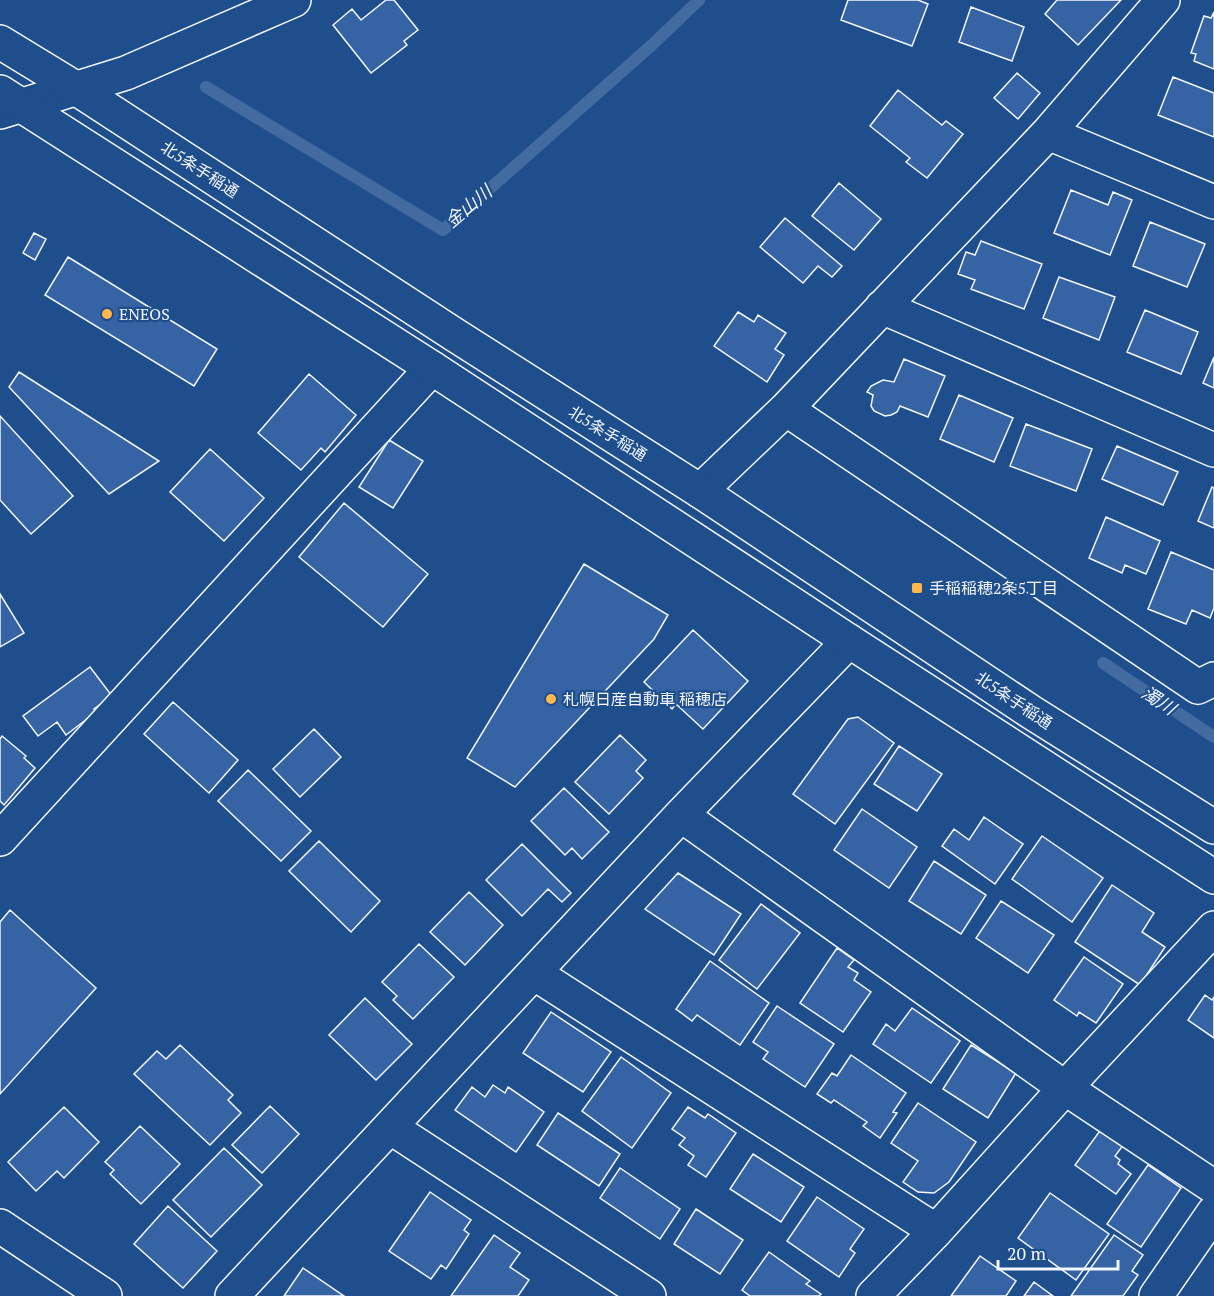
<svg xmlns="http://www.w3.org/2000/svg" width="1214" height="1296" viewBox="0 0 1214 1296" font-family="'PT Serif','Noto Sans JP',serif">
<rect width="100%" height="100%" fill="#1f4e8c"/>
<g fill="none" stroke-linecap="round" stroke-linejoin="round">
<!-- stream -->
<path stroke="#446ba0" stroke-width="12" d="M206 87 443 230 653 44 699 0
M1103 663 1214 737"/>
</g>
<!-- building -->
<path fill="#3563a3" stroke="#f2f6ff" stroke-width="1.5" d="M386 0H394L418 30 404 41 407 45 371 73 333 25 352 9 361 20Z
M848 0H918L928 4 912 46 841 20Z
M1057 0H1121L1078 45 1045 14Z
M971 7 1024 27 1012 61 959 42Z
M1214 12V69L1194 61 1196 54 1191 53 1204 16 1211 18Z
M1017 73 1040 93 1018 119 994 98Z
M1173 77 1214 93V137L1158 115Z
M898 90 942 125 946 121 963 134 927 178 906 162 910 158 870 126Z
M839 183 881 219 854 250 812 216Z
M1071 190 1108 205 1113 192 1132 200 1110 255 1054 233Z
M785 218 842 266 832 277 818 266 803 283 760 247Z
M1150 222 1205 244 1187 287 1133 266Z
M34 233 46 239 35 260 23 253Z
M981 241 1042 264 1024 309 971 289 975 280 958 274 966 252 975 255Z
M68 257 217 349 194 386 45 295Z
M1059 277 1115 297 1099 340 1043 318Z
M1145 310 1198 332 1181 374 1127 352Z
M738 312 754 322 758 315 786 333 775 349 784 355 767 382 714 346Z
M1214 357V388L1203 383Z
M904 359 945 376 928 417 900 406 897 412 891 415 885 416 874 411 871 406 873 395 867 392 871 386 883 380 894 382Z
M19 372 159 461 109 494 9 387Z
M309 374 356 415 325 452 321 448 301 470 258 433Z
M959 395 1013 418 994 462 940 439Z
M0 416 73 496 31 534 0 500Z
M1026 424 1092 449 1076 491 1010 466Z
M389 440 423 461 393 508 359 487Z
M1117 446 1178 472 1163 505 1102 479Z
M210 449 264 498 224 541 170 492Z
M1212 487 1214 488V528L1198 521Z
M344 503 428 574 383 627 299 557Z
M1106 517 1160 541 1146 574 1125 565 1122 573 1089 558Z
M1171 552 1214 570V608L1210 618 1192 610 1186 624 1148 609Z
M584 564 668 615 654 639 515 787 467 758Z
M0 594 24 633 0 647Z
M693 630 748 681 703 729 676 704 672 709 644 682Z
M90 667 112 696 94 709 96 712 66 735 57 722 38 736 23 716Z
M173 702 238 760 209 793 144 734Z
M858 717 894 743 835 824 793 794 848 719Z
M314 729 341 757 300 797 273 769Z
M620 735 646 760 636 771 643 778 609 814 575 782Z
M2 736 26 756 24 758 35 768 4 805 0 801V739Z
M899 746 942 774 917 811 874 784Z
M248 770 311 831 281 861 218 801Z
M564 788 609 832 582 859 572 848 565 855 531 821Z
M862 809 917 847 889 888 834 850Z
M984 817 1023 844 995 884 942 846 954 829 969 840Z
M1042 836 1103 878 1072 922 1012 879Z
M319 841 380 901 351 932 289 871Z
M522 844 571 893 562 902 548 889 522 916 486 880Z
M934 861 986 895 961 934 909 901Z
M678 873 741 914 714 955 645 909Z
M1112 885 1154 913 1142 932 1165 947 1140 985 1075 942Z
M469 892 503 925 465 965 430 932Z
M1001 901 1054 935 1028 973 976 938Z
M761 904 800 933 757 989 719 960Z
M10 910 96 988 0 1094V922Z
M419 944 454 977 413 1019 393 1000 397 996 382 982Z
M837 948 854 960 848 967 858 973 854 980 871 992 843 1032 800 1003Z
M1084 957 1123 984 1096 1023 1079 1012 1077 1016 1054 1000Z
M710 961 769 1003 740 1045 697 1015 692 1021 676 1009Z
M1205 995 1212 1000 1214 997V1038L1188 1020Z
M365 998 412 1044 376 1080 329 1035Z
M777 1006 834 1044 805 1087 763 1059 768 1052 753 1042Z
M912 1008 960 1041 931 1083 873 1044 886 1024 895 1031Z
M551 1012 611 1052 583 1092 523 1053Z
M180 1045 233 1095 228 1100 241 1113 210 1145 134 1074 157 1051 166 1059Z
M971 1045 1016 1073 988 1118 943 1089Z
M851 1055 906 1093 893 1112 897 1113 880 1138 863 1126 867 1122 834 1100 831 1103 817 1094 832 1073 837 1076Z
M621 1057 671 1093 632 1148 582 1111Z
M493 1085 505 1093 508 1087 544 1112 516 1152 455 1110 472 1087 485 1097Z
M918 1103 976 1142 949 1182 934 1193 918 1192 903 1182 918 1161 891 1143Z
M270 1106 299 1134 262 1173 232 1145Z
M64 1107 99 1142 64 1178 57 1171 36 1191 8 1162Z
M688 1107 705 1118 708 1114 736 1133 706 1177 688 1165 694 1156 679 1145 685 1138 672 1129Z
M558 1113 620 1154 599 1186 537 1145Z
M140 1126 180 1164 141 1204 110 1174 114 1170 105 1162Z
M1102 1128 1124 1144 1115 1156 1120 1160 1118 1164 1131 1174 1116 1194 1075 1165Z
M224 1148 262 1185 211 1237 173 1200Z
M753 1154 804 1187 781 1222 730 1189Z
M1148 1165 1181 1188 1141 1247 1107 1224Z
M620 1168 680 1209 660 1239 600 1198Z
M430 1192 471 1220 464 1230 469 1234 446 1269 441 1265 431 1279 389 1251Z
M1050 1193 1109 1234 1076 1280 1018 1238Z
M817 1197 864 1229 850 1249 855 1253 839 1277 787 1241Z
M168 1206 217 1251 183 1288 134 1244Z
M696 1209 743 1240 720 1274 674 1244Z
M494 1235 520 1253 510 1267 529 1280 518 1296H451Z
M1114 1235 1143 1255 1132 1271 1138 1275 1123 1296H1071Z
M769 1252 810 1281 806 1284 821 1294 819 1296H750L742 1290Z
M980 1256 1016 1281 1006 1296H951Z
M303 1268 344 1296H284Z
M1034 1282 1053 1296H1024Z"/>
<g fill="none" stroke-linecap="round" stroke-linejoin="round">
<defs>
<path id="street" d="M0 112 126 73 294 0
M1048 133 1214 202
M882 307 1214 450
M786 409 1198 687 1214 679
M700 491 786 409 1048 133 1163 0
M681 815 1065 1088 1214 1187
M0 839 432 368
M534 973 936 1231
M390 1127 649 1296
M232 1296 681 815 849 641
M873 1296 936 1231 1065 1088 1214 928
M1156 1296 1214 1212"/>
<path id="secondary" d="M0 1226 105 1296"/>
<path id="highway" d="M0 42 77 89 455 335 700 491 1031 712 1214 827
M0 92 432 368 849 641 1214 877"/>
</defs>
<!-- street casing -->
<use href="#street" stroke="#f2f6ff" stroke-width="36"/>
<!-- secondary casing -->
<use href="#secondary" stroke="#f2f6ff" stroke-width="36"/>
<!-- highway casing -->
<use href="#highway" stroke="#f2f6ff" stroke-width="36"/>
<!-- street -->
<use href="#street" stroke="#1f4e8c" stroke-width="33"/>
<!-- secondary -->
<use href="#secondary" stroke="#1f4e8c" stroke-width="33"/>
<!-- highway -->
<use href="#highway" stroke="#1f4e8c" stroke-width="33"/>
</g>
<!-- markers -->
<g fill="#ffb74d" stroke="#1f4e8c" stroke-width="2">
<circle cx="107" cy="314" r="6"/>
<rect x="911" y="582" width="12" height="12" rx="3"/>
<circle cx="551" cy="699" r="6"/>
</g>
<g text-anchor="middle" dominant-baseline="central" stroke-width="4.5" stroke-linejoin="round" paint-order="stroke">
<!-- street labels -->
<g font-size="16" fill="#f2f6ff" stroke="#1f4e8c">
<text transform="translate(200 169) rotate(33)">北5条手稲通</text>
<text transform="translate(608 433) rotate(32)">北5条手稲通</text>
<text transform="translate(1014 700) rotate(34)">北5条手稲通</text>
</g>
<!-- poi labels -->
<g font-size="16" fill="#f2f6ff" stroke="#1f4e8c" text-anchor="start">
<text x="119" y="314">ENEOS</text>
<text x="929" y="588">手稲稲穂2条5丁目</text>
<text x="563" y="699">札幌日産自動車 稲穂店</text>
</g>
<!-- water labels -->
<g font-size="18" font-style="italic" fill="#f2f6ff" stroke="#1f4e8c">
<text transform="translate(468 206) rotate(-40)">金山川</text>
<text transform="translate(1159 700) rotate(33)">濁川</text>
</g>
</g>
<!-- scale -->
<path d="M998 1260v9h120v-9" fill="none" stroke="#f2f6ff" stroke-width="3"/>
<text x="1007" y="1260" font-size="18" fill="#f2f6ff" stroke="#1f4e8c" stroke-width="4.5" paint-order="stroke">20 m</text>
</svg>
